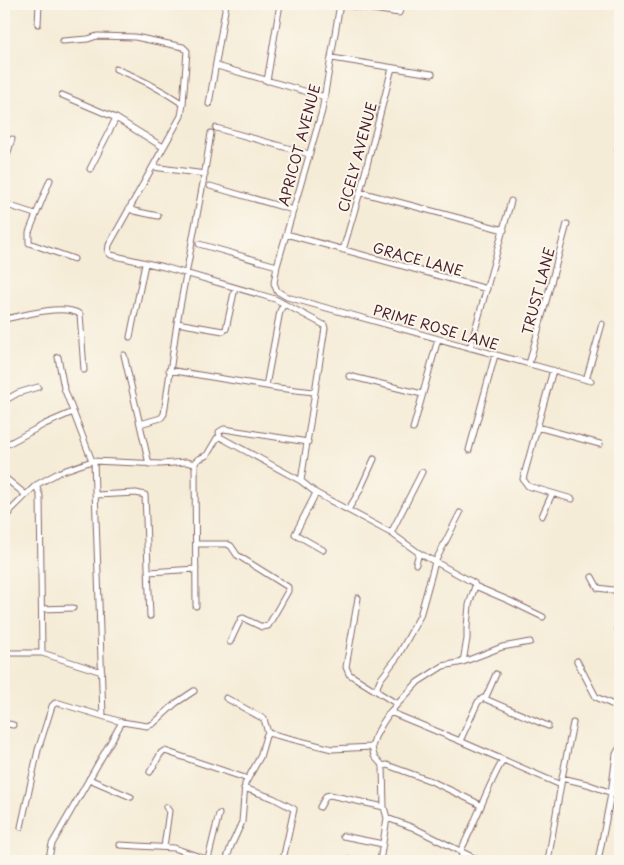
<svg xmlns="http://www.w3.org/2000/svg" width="624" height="865" viewBox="0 0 624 865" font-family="'Playpen Sans',sans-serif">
<rect width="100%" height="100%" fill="#fbf7ec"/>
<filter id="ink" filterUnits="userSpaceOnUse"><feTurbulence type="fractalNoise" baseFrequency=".02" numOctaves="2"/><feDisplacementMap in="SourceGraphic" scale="10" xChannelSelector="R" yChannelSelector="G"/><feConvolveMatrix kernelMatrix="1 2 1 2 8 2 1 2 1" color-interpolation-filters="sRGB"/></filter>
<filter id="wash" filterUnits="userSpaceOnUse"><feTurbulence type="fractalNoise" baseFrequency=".0096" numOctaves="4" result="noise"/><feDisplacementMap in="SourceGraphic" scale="20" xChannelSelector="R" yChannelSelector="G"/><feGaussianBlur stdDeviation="1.12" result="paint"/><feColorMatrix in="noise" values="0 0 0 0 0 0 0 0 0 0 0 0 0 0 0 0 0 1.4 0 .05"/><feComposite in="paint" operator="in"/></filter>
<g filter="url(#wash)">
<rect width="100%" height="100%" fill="#f5ecd7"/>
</g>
<g filter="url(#ink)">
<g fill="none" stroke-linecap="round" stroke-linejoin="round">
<defs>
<path id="street" d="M340 4 322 111 277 266 274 283 277 291 287 297 591 381
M340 4 399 13 402 4
M38 24 39 4
M63 41 88 39 97 36 135 37 183 47 187 51 183 104 181 116 109 245 108 252 111 255 164 267 275 299 324 325 325 328 301 481
M332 58 432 74
M217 66 325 97
M116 69C141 78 162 90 183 104
M267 81 280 4
M62 95 116 118 163 147
M209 104 226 4
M216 128 309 154
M618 150H620
M4 165 12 139
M153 167 205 174
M90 169 116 118
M50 180 29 232V243L74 259
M210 186 293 210
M360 192 504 230
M4 204 35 214
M129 208 134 211 158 216
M286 234 487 289
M199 244 277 266
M343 250 360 192 392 68
M4 319C24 316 62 303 80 314L84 370
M177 323 223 331 226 329 235 288
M130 337 145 264
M470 348 511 201
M124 355 149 464
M58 357 64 388 92 461
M529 364 567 224
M169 370 278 388 314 392
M553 370 523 479 528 486 572 499
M349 376 422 394
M586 380 602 324
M266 386 280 311 284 304
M4 401 18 393 38 387
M140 424 161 418 164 414 177 323 203 183 211 133
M537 427 600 444
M413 429 438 339
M220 437 219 432 224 429 308 442
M4 446 45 424 73 412
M469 450 495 355
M94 461 103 716
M4 477 26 495
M36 485 40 496 42 653
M316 493 295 534 323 550
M96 495 136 493 145 495 150 616
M4 507 10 513
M348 510 359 492 374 459
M542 516 552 494
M4 517 36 485 60 472 92 461 161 464 186 462 195 464
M391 533 422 472
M196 544H227L231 546 237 555 288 587V591L268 626 262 627 243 618 241 619 230 642
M416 564 419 553
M149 572 196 569
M592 577 598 588 620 591
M358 598 346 667 349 674 397 704
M196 606 195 464 197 460 207 455 217 438 220 437 301 481 316 493 391 533 419 553 474 583 475 586 510 601 543 617
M42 609 73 608
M618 630 620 635
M4 653H42L102 672
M577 661 596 697 620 708
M463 662 467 639V627L469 605 475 586
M378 691 377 687 380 680 398 656 420 616 435 562 460 513
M226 698 264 719 268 733
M485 699 496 674
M390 712 460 741 561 785
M4 723 13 725
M460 741 478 702 483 698 548 726
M383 766 387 765 431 781 475 802 481 806
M150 772 161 753 165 751 248 779
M562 778 587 784 620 796
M89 779 131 797
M244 788 273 798 294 809 284 855
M320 807 326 796 330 795 384 807
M387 818 414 828 480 861
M21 827 38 750 52 706 55 703H59L122 722 147 726 153 724 176 703 194 691
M343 836 383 844
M120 845 174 848 212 861
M164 847 169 811 166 807
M460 852C476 822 486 789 503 760
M208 859 219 814
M347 860 355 861
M48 861 52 844 122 722
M226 861 231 846 242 822 245 784 260 757 266 736 268 733 332 749 372 747
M380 861 387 818 384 807 383 766 374 756 372 747 375 737 382 724 390 712 418 682 443 666 463 662 502 647 530 642
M459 861 463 854
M548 861 562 778 573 723
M598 861 611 794 616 754 620 747"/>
</defs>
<!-- street casing -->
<use href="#street" stroke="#866767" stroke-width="7"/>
<!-- street -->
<use href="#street" stroke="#fff" stroke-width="5"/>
</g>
</g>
<g text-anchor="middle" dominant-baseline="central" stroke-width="4" stroke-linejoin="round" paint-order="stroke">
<!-- street labels -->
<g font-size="14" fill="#4a1f2b" stroke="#fbf7ec">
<text transform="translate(299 145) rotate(-75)">APRICOT AVENUE</text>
<text transform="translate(357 157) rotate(-75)">CICELY AVENUE</text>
<text transform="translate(418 259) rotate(15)">GRACE LANE</text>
<text transform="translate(538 291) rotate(-75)">TRUST LANE</text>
<text transform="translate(436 327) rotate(16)">PRIME ROSE LANE</text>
</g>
</g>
<!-- margin -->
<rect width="624" height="865" fill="none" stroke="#fbf7ec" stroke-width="20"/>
</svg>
